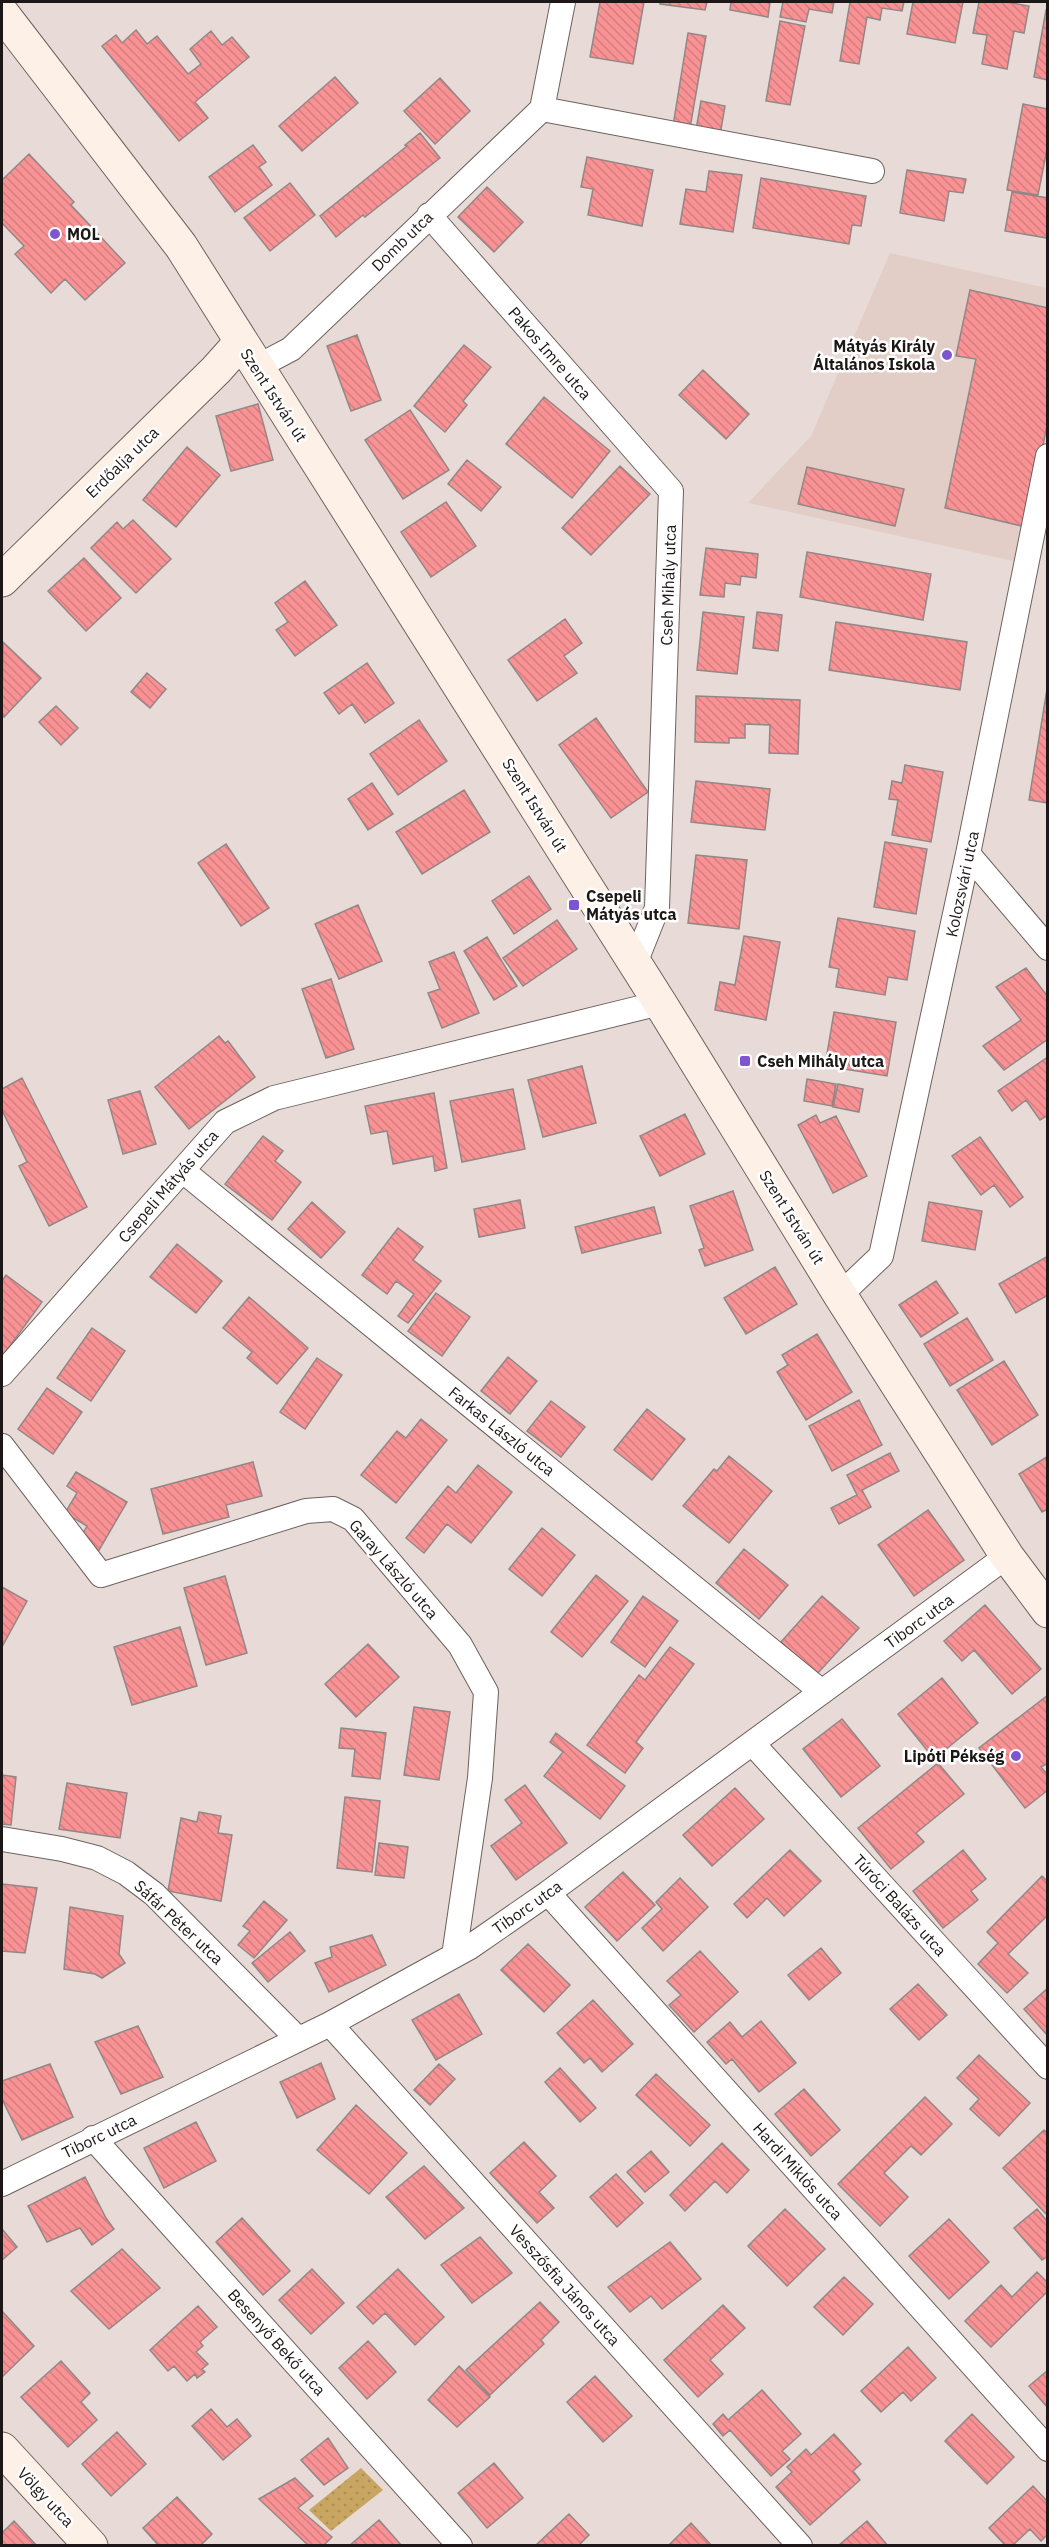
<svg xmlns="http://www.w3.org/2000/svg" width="1049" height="2547" viewBox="0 0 1049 2547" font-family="'IBM Plex Sans',sans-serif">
<defs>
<pattern id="grass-dots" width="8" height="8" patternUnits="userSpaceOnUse" patternTransform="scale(1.5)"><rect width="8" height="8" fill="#c9a562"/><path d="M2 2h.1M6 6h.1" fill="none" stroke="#ac8d54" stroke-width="1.8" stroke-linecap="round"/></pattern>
<pattern id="building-back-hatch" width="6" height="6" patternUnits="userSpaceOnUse" patternTransform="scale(1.5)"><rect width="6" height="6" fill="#f99294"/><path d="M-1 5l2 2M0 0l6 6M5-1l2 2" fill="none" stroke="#d57d7f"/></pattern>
</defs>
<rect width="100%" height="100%" fill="#e8dbd7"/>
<!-- built -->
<path fill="#e3cec7" d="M890 253 1047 288V421L1018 562 748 503 811 436Z"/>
<!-- grass -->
<path fill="url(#grass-dots)" d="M361 2468 383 2490 331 2531 309 2510Z"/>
<!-- building -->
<path fill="url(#building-back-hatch)" stroke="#938786" stroke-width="1.5" d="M600 2H644L633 64 590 57Z
M660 2H707L705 10 660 4Z
M731 2H770L768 17 730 10Z
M783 2H834L832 13 809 9 806 22 780 17Z
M850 2H904L902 11 882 8 880 20 867 17 859 64 840 61Z
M913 2H963L955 43 907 34Z
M979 2H1006L1029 6 1024 33 1014 31 1007 69 982 64 987 35 973 33Z
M1046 10H1048V80L1034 77Z
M780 21 805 26 790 105 766 101Z
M136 30 147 44 157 36 188 74 201 64 190 49 211 31 222 45 232 37 249 57 195 102 208 118 179 141 102 46 116 35 122 43Z
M688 33 706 36 690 128 673 126Z
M335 77 358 103 302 151 279 126Z
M440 78 470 111 435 144 404 111Z
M701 101 725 106 720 135 696 130Z
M1023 104 1048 109V144L1038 195 1007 190Z
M420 133 440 158 365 217 363 215 336 237 320 216 407 146 405 145Z
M253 145 266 162 259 167 272 185 235 212 209 177Z
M29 154 74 202 71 205 125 263 85 300 65 279 51 293 15 254 24 246 2 223V180Z
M587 157 653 170 642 226 588 215 593 189 581 187Z
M907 170 966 179 963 193 949 191 944 221 900 213Z
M709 171 742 175 733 232 680 224 686 189 706 192Z
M761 178 866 196 861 226 852 225 849 244 753 228Z
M290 183 315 215 270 251 244 218Z
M487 187 523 222 494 252 458 217Z
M1012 192 1048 198 1047 238 1005 231Z
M970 290 1048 308V421L1026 527 945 508 976 359 956 356Z
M357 335 381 400 351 411 327 346Z
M464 345 491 367 463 401 467 405 445 432 414 406Z
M703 370 749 414 726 439 679 395Z
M544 397 610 451 572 498 506 444Z
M258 404 273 460 231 471 216 416Z
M410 410 449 470 403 499 365 440Z
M187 447 220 475 176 527 143 500Z
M467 460 501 487 481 511 448 484Z
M620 466 650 494 591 555 562 528Z
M807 467 904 489 895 526 798 504Z
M446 502 476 546 431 577 401 532Z
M133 520 171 559 136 593 91 548 117 522 123 529Z
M706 548 758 554 756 578 741 576 740 585 725 583 724 597 700 595Z
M807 552 931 574 923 620 800 597Z
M84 558 121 598 86 631 48 591Z
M305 581 337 625 295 656 276 630 288 622 275 603Z
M703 612 744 617 737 674 697 670Z
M757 612 782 615 778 651 753 648Z
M565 619 582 643 564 656 577 673 537 701 508 660Z
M836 622 967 642 960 690 829 670Z
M3 642 41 678 4 717 2 714Z
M367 663 394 703 365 723 352 704 339 714 324 693Z
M147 673 166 689 150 708 131 692Z
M1047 689H1048V803L1029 800Z
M696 696 800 700 798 754 769 753 770 725 745 724V738H729V743L695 742Z
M56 706 78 728 61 745 39 722Z
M596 718 648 792 611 818 559 745Z
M419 720 447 761 398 795 370 754Z
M905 765 943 772 931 842 892 835 898 800 889 799 892 781 902 783Z
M696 781 770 789 765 830 691 822Z
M372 783 393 814 368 830 348 799Z
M464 790 490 832 422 874 396 832Z
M885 842 927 849 916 914 874 907Z
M226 844 269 908 241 926 198 863Z
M696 855 747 860 739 929 688 923Z
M529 876 551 909 514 934 492 901Z
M358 905 382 961 339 979 315 924Z
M838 918 915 931 907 980 888 977 885 995 836 987 839 969 829 967Z
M557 920 577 949 523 986 503 958Z
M744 936 780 942 766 1020 715 1010 720 982 735 985Z
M487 937 517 986 494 1000 464 951Z
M454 952 479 1013 442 1028 428 993 440 989 429 962Z
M1026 968 1048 997V1039L1004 1070 983 1046 1021 1020 996 987Z
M331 979 354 1049 326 1058 302 989Z
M834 1012 896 1022 887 1076 825 1066Z
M219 1036 225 1043 228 1041 255 1077 189 1129 155 1087Z
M1048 1057V1115L1040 1120 1026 1100 1012 1111 998 1091Z
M582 1066 596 1123 543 1137 528 1080Z
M22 1078 87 1207 49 1226 19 1166 27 1162 2 1110V1089Z
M807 1079 836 1084 832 1106 804 1101Z
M838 1084 863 1089 859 1112 833 1107Z
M513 1089 525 1149 462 1162 450 1101Z
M140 1091 156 1144 123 1154 108 1100Z
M434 1093 447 1168 435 1171 433 1156 393 1164 387 1131 371 1134 365 1106Z
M685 1114 705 1154 660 1176 640 1136Z
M816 1115 820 1123 836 1116 867 1176 833 1193 798 1125Z
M263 1136 283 1151 275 1161 301 1182 272 1220 225 1184Z
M980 1137 1023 1197 1010 1207 994 1185 981 1195 952 1156Z
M733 1191 753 1250 705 1266 699 1250 704 1248 690 1206Z
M520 1200 525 1228 479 1237 474 1209Z
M312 1202 345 1232 321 1258 288 1229Z
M929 1202 982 1211 975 1250 922 1241Z
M654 1207 661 1233 582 1253 575 1227Z
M398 1228 423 1247 413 1260 441 1281 408 1323 398 1316 414 1294 396 1281 387 1294 362 1275Z
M177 1244 222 1281 196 1313 150 1277Z
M1048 1256V1295L1016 1313 999 1284Z
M775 1267 797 1304 746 1334 724 1298Z
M6 1275 42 1302 2 1357V1281Z
M936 1281 958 1313 921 1337 899 1305Z
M436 1293 470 1317 442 1356 408 1331Z
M249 1297 308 1348 277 1384 247 1358 252 1352 223 1328Z
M967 1318 993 1360 950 1386 924 1344Z
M92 1328 125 1351 91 1401 57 1378Z
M817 1334 852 1392 806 1420 777 1372 788 1365 782 1355Z
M508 1357 537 1381 510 1414 481 1391Z
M317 1358 342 1375 305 1429 280 1412Z
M1004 1361 1038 1415 992 1445 957 1390Z
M47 1388 82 1412 53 1454 18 1429Z
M859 1400 882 1445 832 1471 809 1426Z
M551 1401 585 1427 561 1457 527 1431Z
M647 1409 685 1439 652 1480 614 1450Z
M421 1419 447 1440 396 1503 361 1475 397 1431 406 1438Z
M890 1453 899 1471 862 1490 871 1507 839 1524 831 1508 857 1495 847 1475Z
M729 1456 772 1491 729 1543 683 1506 714 1469 717 1471Z
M1048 1456V1509L1042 1512 1019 1474Z
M253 1462 262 1496 226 1505 229 1517 163 1534 151 1489Z
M478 1465 512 1492 471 1543 447 1524 424 1553 406 1538 448 1486 456 1493Z
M76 1472 127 1502 98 1552 79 1540 87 1526 65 1513 77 1493 67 1486Z
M928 1510 964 1560 914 1596 878 1545Z
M542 1528 575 1555 542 1596 509 1569Z
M744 1549 788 1585 759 1619 716 1583Z
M596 1575 628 1601 582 1657 551 1632Z
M225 1576 247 1653 206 1665 184 1588Z
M2 1587 27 1601 2 1647Z
M643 1596 678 1621 645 1667 611 1642Z
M822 1596 859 1628 817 1674 781 1642Z
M985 1605 1041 1669 1012 1694 974 1650 962 1661 944 1641Z
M180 1627 197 1686 132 1705 114 1647Z
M368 1644 399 1677 356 1717 325 1684Z
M670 1647 694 1664 636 1742 643 1748 625 1773 587 1745 639 1675 645 1680Z
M942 1678 978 1723 934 1759 898 1714Z
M1048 1695V1763L1041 1767 1048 1775V1790L1025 1808 979 1748Z
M414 1707 450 1712 439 1780 404 1775Z
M842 1719 880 1766 841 1797 803 1749Z
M341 1728 386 1733 380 1779 352 1776 355 1749 339 1748Z
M556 1733 625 1786 600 1819 544 1776 563 1752 550 1742Z
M938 1763 964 1794 916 1833 924 1842 891 1869 858 1828Z
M2 1775 16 1777 11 1825 2 1824Z
M67 1783 127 1793 120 1838 59 1829Z
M525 1785 567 1843 516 1880 491 1846 522 1823 505 1800Z
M735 1788 764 1819 712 1866 683 1835Z
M345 1797 380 1801 372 1872 337 1868Z
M199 1812 221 1816 218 1833 232 1835 221 1901 168 1891 181 1818 197 1822Z
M379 1843 408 1847 404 1878 375 1875Z
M790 1850 821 1881 784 1916 767 1898 747 1918 734 1904Z
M963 1850 986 1879 971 1891 978 1900 943 1928 913 1891Z
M623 1872 655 1905 617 1941 585 1907Z
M1042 1876 1048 1882V1915L1008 1954 1028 1973 1007 1993 978 1964 998 1943 987 1932Z
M680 1878 708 1907 663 1951 642 1928 662 1909 656 1902Z
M2 1884 37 1888 25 1953 2 1951Z
M264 1901 287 1920 254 1958 238 1945 250 1931 243 1926Z
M70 1907 123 1916 119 1954 125 1963 102 1978 95 1974 64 1969Z
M290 1932 305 1951 268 1982 252 1963Z
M372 1935 386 1965 329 1992 315 1963 332 1957 330 1947Z
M528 1944 570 1985 544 2012 501 1970Z
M821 1948 841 1973 809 2000 788 1975Z
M700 1951 738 1992 694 2032 669 2005 681 1995 667 1981Z
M918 1984 947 2015 919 2040 890 2009Z
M1048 1988V2036L1024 2009Z
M459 1994 482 2034 436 2060 412 2020Z
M593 2000 633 2044 602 2072 590 2058 584 2063 557 2033Z
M761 2021 796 2063 759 2092 732 2059 726 2064 707 2042 730 2022 742 2037Z
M138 2026 163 2077 121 2094 95 2042Z
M979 2055 1030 2103 999 2136 970 2109 979 2099 957 2078Z
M321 2063 335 2099 297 2118 280 2082Z
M50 2064 73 2117 22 2140 2 2099V2081Z
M439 2064 455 2079 430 2105 414 2090Z
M560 2068 596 2108 580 2122 545 2082Z
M656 2074 710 2125 690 2146 636 2095Z
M804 2089 840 2130 811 2156 775 2114Z
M925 2097 952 2124 921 2155 911 2146 884 2173 908 2197 880 2226 838 2184Z
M356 2105 407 2153 369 2194 317 2150Z
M196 2122 216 2161 164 2188 144 2148Z
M1044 2130 1048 2134V2212L1046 2214 1003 2168Z
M524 2142 556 2176 539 2192 554 2208 537 2223 490 2173Z
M722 2143 749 2170 727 2193 715 2181 685 2211 670 2195Z
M651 2151 669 2172 645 2192 627 2172Z
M424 2166 464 2208 425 2239 386 2197Z
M616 2174 643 2203 617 2227 590 2197Z
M85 2177 106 2218 114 2229 92 2245 80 2228 47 2242 28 2206Z
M785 2209 825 2249 787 2286 748 2246Z
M1037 2209 1048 2222V2256L1042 2260 1014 2228Z
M242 2218 290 2271 263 2295 216 2242Z
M949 2219 989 2262 949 2299 909 2256Z
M2 2229 17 2247 2 2260Z
M480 2237 512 2273 472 2303 441 2265Z
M670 2242 701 2279 662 2309 651 2296 630 2312 608 2287Z
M122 2249 160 2288 109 2329 71 2291Z
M312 2269 344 2303 311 2334 279 2300Z
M398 2269 444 2317 415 2345 385 2313 373 2324 357 2307Z
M1037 2272 1048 2283V2291L991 2347 965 2321 1001 2285 1012 2297Z
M844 2277 873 2304 843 2335 814 2307Z
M540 2302 559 2322 541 2340 544 2344 490 2395 466 2370Z
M723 2305 745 2328 710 2360 723 2374 698 2397 664 2360Z
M198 2306 217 2327 200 2342 203 2346 196 2352 208 2364 202 2369 205 2372 197 2378 195 2374 187 2381 174 2366 168 2371 150 2350Z
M2 2311 34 2346 2 2377Z
M368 2341 396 2372 367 2399 339 2368Z
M908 2347 936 2378 911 2401 903 2392 881 2412 861 2391Z
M61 2361 90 2393 81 2402 97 2420 68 2447 21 2397Z
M459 2366 490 2397 457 2427 428 2400Z
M1048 2370V2408L1029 2386Z
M595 2376 632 2416 603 2442 567 2402Z
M762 2390 801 2434 782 2451 790 2459 771 2476 730 2430 723 2436 713 2424 723 2414 728 2420Z
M211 2409 227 2427 237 2419 251 2436 223 2460 192 2426Z
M972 2414 1014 2457 987 2484 945 2441Z
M117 2432 146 2464 111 2496 82 2464Z
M834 2434 861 2464 853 2471 860 2480 810 2525 776 2487 792 2472 787 2467 806 2449 811 2455Z
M328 2438 348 2468 324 2485 301 2460Z
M494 2463 523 2498 487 2528 458 2493Z
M295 2478 313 2496 298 2508 332 2537 323 2546H309L259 2499Z
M1033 2486 1048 2502V2534L1041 2541 1030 2529 1012 2546H1006L989 2528Z
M177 2497 212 2534 200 2546H159L143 2528Z
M569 2514 589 2535 578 2546H535Z
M379 2520 402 2546H349Z
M14 2521 37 2546H2V2533Z
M867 2521 888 2546H838Z
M691 2523 712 2546H668Z"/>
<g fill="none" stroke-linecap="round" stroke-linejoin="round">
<defs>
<path id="street" d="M542 109 563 2
M429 215 671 491 657 908 635 963
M257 367 291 349 542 109 872 171
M968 854 1048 948
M183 1171 822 1692
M840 1295 881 1256 968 854 1048 456
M2 1374 225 1122 274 1098 660 1003
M2 1446 101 1575 306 1511 333 1509 353 1519 460 1645 486 1692 480 1778 454 1956
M752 1743 1048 2067
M2 1839 62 1849 97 1858 126 1873 154 1894 298 2039
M548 1893 1048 2449
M330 2024 800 2546
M93 2138 460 2546
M2 2184 330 2024 470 1947 548 1893 1007 1556"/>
<path id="secondary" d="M2 13 181 246 660 1003 840 1295 1007 1556 1048 1611
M2 580 216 370 241 342
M2 2449 91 2546"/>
</defs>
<!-- street casing -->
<use href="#street" stroke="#6d625e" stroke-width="26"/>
<!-- secondary casing -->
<use href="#secondary" stroke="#6d625e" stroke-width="35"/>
<!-- street -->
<use href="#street" stroke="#fff" stroke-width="24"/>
<!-- secondary -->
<use href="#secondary" stroke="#fdf0e6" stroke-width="33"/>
</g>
<!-- markers -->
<g fill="#7e55cf" stroke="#fff" stroke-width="2">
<circle cx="55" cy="234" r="6"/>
<circle cx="947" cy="355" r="6"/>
<rect x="568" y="899" width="12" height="12" rx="3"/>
<rect x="739" y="1055" width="12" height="12" rx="3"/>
<circle cx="1016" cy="1756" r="6"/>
</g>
<g text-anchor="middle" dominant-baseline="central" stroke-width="5" stroke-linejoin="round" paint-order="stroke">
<!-- poi labels -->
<g font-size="16" font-weight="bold" fill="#1d1817" stroke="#fff" text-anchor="start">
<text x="67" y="234">MOL</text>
<text x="935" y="346" text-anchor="end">Mátyás Király<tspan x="935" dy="18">Általános Iskola</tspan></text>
<text x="586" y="896">Csepeli<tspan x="586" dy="18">Mátyás utca</tspan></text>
<text x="757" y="1061">Cseh Mihály utca</text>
<text x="1004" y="1756" text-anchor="end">Lipóti Pékség</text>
</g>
<!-- street labels -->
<g font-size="16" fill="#1d1817" stroke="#fff">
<text transform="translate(402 241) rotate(-44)">Domb utca</text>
<text transform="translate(550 353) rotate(49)">Pakos Imre utca</text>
<text transform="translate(274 395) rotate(57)">Szent István út</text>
<text transform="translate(122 462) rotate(-44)">Erdőalja utca</text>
<text transform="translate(668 585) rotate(-88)">Cseh Mihály utca</text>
<text transform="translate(535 805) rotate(58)">Szent István út</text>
<text transform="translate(962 884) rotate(-78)">Kolozsvári utca</text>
<text transform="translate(168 1186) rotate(-49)">Csepeli Mátyás utca</text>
<text transform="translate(792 1217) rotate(58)">Szent István út</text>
<text transform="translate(502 1431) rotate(39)">Farkas László utca</text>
<text transform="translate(394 1569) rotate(49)">Garay László utca</text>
<text transform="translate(919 1621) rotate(-36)">Tiborc utca</text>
<text transform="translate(900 1905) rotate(48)">Túróci Balázs utca</text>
<text transform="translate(527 1907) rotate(-35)">Tiborc utca</text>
<text transform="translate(179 1922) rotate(43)">Sáfár Péter utca</text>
<text transform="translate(99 2136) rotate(-26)">Tiborc utca</text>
<text transform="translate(798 2171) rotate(48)">Hardi Miklós utca</text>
<text transform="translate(565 2285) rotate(48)">Vesszősfia János utca</text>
<text transform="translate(277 2342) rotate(48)">Besenyő Bekő utca</text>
<text transform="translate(46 2497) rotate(47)">Völgy utca</text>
</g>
</g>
<!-- border -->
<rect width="1049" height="2547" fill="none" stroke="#1d1817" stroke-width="6"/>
</svg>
